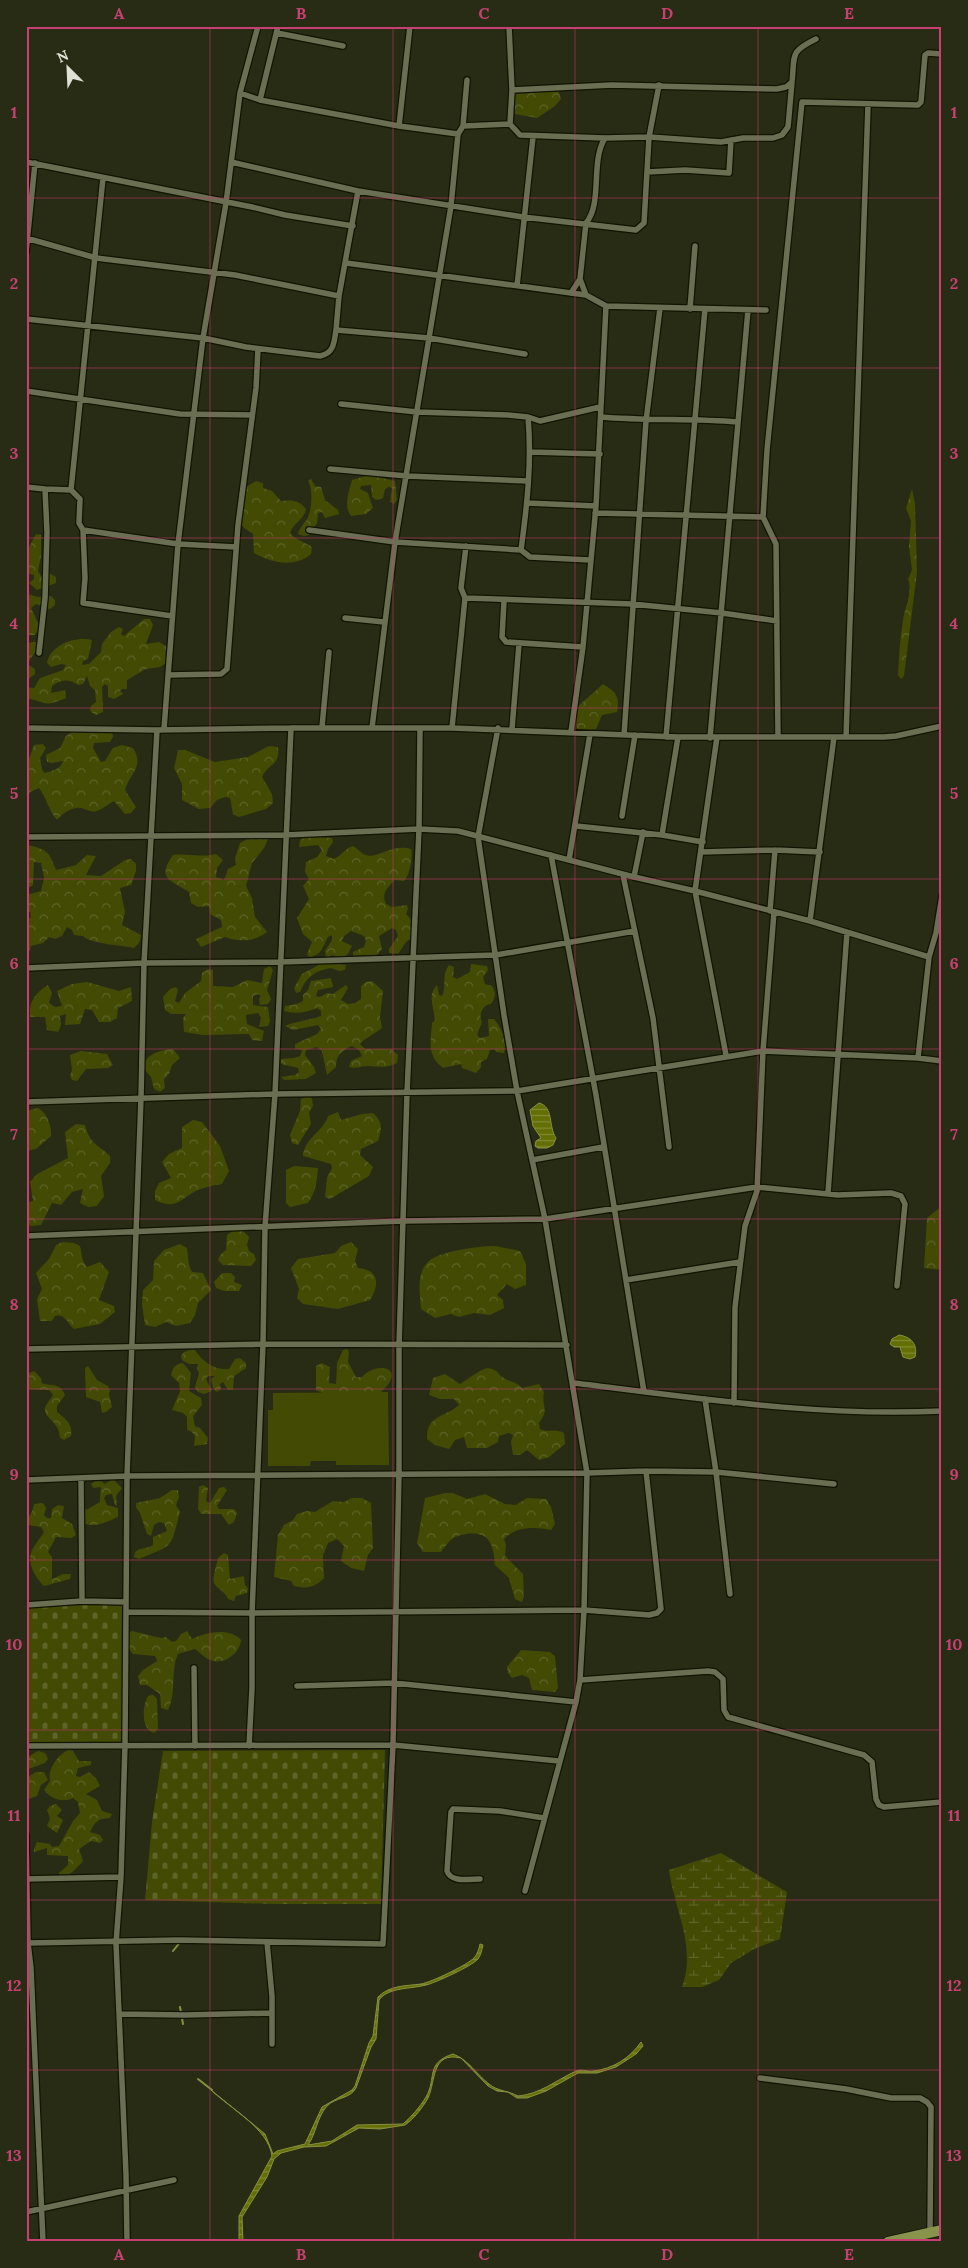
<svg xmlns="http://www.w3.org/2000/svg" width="968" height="2268" viewBox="0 0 968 2268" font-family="Lora,serif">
<defs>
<pattern id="forest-crowns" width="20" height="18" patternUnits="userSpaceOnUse" patternTransform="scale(1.25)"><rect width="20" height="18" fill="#424a04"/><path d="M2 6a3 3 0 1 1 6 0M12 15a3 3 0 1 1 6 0" fill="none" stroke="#5d6428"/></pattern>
<pattern id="wetland-marsh" width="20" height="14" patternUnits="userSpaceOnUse" patternTransform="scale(1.25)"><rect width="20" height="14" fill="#424a04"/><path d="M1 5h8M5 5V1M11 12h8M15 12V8" fill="none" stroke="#5d6428"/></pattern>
<pattern id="cemetery-stones" width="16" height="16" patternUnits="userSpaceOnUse" patternTransform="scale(1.25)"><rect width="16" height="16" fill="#424a04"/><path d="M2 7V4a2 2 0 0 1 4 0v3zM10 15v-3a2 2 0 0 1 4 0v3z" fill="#5d6428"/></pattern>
<pattern id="water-rules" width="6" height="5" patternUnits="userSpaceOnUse" patternTransform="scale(1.25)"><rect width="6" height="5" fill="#636f02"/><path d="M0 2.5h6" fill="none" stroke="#808a32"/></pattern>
</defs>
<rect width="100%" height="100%" fill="#282c14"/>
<!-- grass -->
<path fill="#424a04" d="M388 1392 389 1465H336V1461H311L310 1466H268V1410H273V1393Z"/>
<!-- forest -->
<path fill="url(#forest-crowns)" d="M557 87 561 99 555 106 537 118 515 114 514 89Z
M369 475 395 481 397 500 394 504 390 502 392 488 389 487 385 489 383 498 376 500 372 497 371 485 361 486 360 489 368 493 373 508 366 514 351 516C343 505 349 492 352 480Z
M311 479 315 486 321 487 325 500 338 510 339 514 325 518 322 512 318 513 317 523 309 535 304 536 298 534C300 526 305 524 308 517 312 508 313 489 308 481Z
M256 481 263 483V488L272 491 281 501C292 500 299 500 306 509 305 519 293 523 290 533 296 540 305 542 312 547L311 554C295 568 271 563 254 553L253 534 244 528 238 518 241 490Z
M912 489 915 504 917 572 904 676 901 679 898 675C899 657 900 638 903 620 905 606 913 594 908 579L912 570 909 546 911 521 906 508Z
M36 534 41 535V556L38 571 41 576 51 574 56 577V583L37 590 29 583 34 579V575L26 573 27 551Z
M26 587 29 590 28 594 38 597 51 596 55 600V605L50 609 36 604 31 608 40 627 35 635H29L26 626Z
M144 619H150L153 625 146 644 159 642 166 646V663L160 667 146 669 127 680V689H122L120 691 123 694 114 699 108 697V686L105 684 102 687 103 712 96 715 90 711 91 706 96 702 95 690 90 686 87 676 83 684 78 685C69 679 62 679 52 686L51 693 65 690 66 698C42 708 48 702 26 698V687L34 688 40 678 63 670 66 665 61 664 51 667 47 663C50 645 75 636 92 640L88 659 83 661 82 665 89 664 101 652 102 644 111 632 119 627 123 629 121 634 124 636Z
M32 642H42L27 664 35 669V674L26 681V644Z
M603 684C616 692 620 696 617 712L602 715 596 729 586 731 577 729 575 719V709Z
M78 728 112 731 113 737 110 742 94 743 93 748 101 762 105 761 113 748 122 745 133 748C145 767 130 772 125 790L136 807 131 813 125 814 114 801C108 804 103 809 97 811 90 813 87 809 81 808 73 806 61 814 57 820 48 809 47 799 39 788L30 792 26 802V767L34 745 43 744 46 748 40 758 42 770 45 773C52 771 61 769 63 761L52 763 47 762 46 755 60 748 66 736Z
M269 746 278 747C280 767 269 762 262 777L272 794 273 803 266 809 239 817 233 814 230 798 225 797 217 800 210 808 199 809 182 800V784L174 768 178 750H185L215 762 248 757Z
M253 836 268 839 264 848 252 863 246 886 252 898 255 917 267 932C255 942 238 942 225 937L201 947 196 939 222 927 221 920 210 914 209 906 198 907 191 903 189 892C171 880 156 879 173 855 188 853 201 858 216 854L223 860 217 868 216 877 224 880 228 869 236 865 235 858 240 843Z
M307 836 332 838 333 842 328 849 326 856 334 859C342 855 344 849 353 846 357 848 362 854 366 855 377 859 393 843 411 849 413 857 410 875 404 881L395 880C387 888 381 893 386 904L392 907 407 905 408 909 406 914C412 919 415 930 413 937L406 942 398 954 389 953V949L398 936 396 930 392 928 379 936 382 949 377 955 353 956V952L364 947 366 941 364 936 351 931 344 936 342 941 352 946 348 954 342 959 332 955 326 960 325 951 332 940V935L328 937C322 948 322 955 309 957L307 954 312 942 303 934 297 918 309 899 303 886 309 879 305 872 306 862 317 857 322 850 318 845 299 847 300 840Z
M28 845C48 850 49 852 56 870L76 865 87 855 96 856 86 875 101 876 125 860 131 859 136 864V871L131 885 120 888 125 912 122 925 141 935 139 943 134 948C122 945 90 944 83 936L74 935 72 930 67 927 62 936 55 939 49 937 43 943 31 946 26 961V921L31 917 30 912H26V895L41 891 44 878 41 863 34 862 33 885 26 890V847Z
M324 962 346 965 345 970 339 971 331 968C316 970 306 977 300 992L296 993 294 988 302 974Z
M471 964 487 966 488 970 483 977 485 984 492 986C496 993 496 997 491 1004 483 1005 478 1014 482 1022L477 1035 480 1038 489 1036 488 1019H494C502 1029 507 1041 504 1053L497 1052 494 1049 490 1050 487 1059 481 1062V1067L476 1073 462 1068 461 1064 443 1068C426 1055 431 1040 432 1023L435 1020C434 1008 427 995 437 985L439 995 442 996C447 985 441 975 449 965L454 967 453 977 457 979 470 972Z
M270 966 273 970 267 990 271 999 268 1004 260 1005 259 999 261 996 258 994 253 996V1005L268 1007 270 1021 268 1026 259 1027 261 1018 258 1013 246 1015 247 1024 264 1031 262 1041 252 1040 249 1034 203 1035 184 1032 183 1018 186 1014H171L165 1010 163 997 170 989 176 987 178 990 175 1001 179 1003 185 993 201 981 202 973 208 969 213 970V986L233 987 247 980 262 983 264 969Z
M331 978 333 987 318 990 316 996 320 997 327 993 333 994 346 985 348 988 341 1000 348 1004 355 1003 361 999V986L366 982 372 981 383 991 380 1017 382 1028C375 1034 366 1037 360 1044L365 1049H391L398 1055 397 1063C387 1068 380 1067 369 1066 362 1066 356 1069 349 1067L351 1061 362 1056 359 1050 352 1046C341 1051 336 1055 336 1067L327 1075 322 1051 317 1047 306 1050 305 1055 314 1067 316 1073 306 1079 284 1080 281 1077 295 1075 299 1072 298 1068 281 1064V1059L294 1058 300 1056 302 1050 295 1049V1044L317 1034 321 1029 318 1025 293 1030 285 1026C293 1022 310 1020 321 1016V1011L317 1008C305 1013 296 1014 284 1011L285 1006 297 1004 303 1001V995L308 990 311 981Z
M87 982 119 991 131 987 132 1001 118 1008 117 1018 110 1022H99L92 1010 85 1009 80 1024 65 1025 66 1014 60 1016 61 1025 58 1032 47 1030 45 1017H30C28 1002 36 992 48 985L52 993 49 1003 55 1007 62 1006 57 991 72 984Z
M173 1049 180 1058 172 1065 169 1074 164 1079 165 1088 160 1092 154 1089 151 1077 144 1069C143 1054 161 1050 173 1049Z
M81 1051 107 1054 113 1065 108 1068 86 1069 77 1081 72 1080 70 1076 72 1070 70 1055Z
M309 1096 312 1099 313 1106 309 1112 311 1124 298 1145 292 1143 290 1135 300 1111 301 1099Z
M38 1108C47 1113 52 1126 51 1136L36 1149 26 1151V1111Z
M338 1112 341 1120 362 1114 373 1113C383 1122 382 1129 378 1141L361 1149 360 1155 373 1167 369 1176 330 1199 325 1197 327 1178 332 1168 331 1164 303 1156C304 1138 323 1132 328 1116Z
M193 1120 202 1122 220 1146 229 1171 222 1184C214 1185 206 1187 198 1190 180 1198 178 1211 155 1200V1191L159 1183 171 1178 162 1162 169 1154 182 1148V1127Z
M76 1124 85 1125C90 1144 97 1144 110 1156V1163L101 1176 104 1196 97 1206 88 1207 80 1203 83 1189 72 1192 61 1205 52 1203 41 1225 30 1226 26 1218V1203L33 1201 30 1182 37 1174 68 1158 65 1132Z
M294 1166 318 1168C317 1180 316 1192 308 1203L290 1207 286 1203V1170Z
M942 1206V1270L924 1268 927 1218Z
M234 1230 243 1231 249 1237 247 1245 249 1251 254 1254 256 1260 251 1266 223 1265 218 1260 220 1255 226 1250 227 1235Z
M62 1242 74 1243 80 1246 83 1261 87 1267 100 1262 109 1272 99 1300 114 1306 115 1312 100 1324 74 1329C67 1323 65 1313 55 1316L52 1321H40L37 1299 42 1289 36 1273 49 1259 56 1245Z
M351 1242 358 1249 355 1261 358 1268C379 1270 380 1284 370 1300L338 1309 303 1304 297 1298 299 1289 291 1268 298 1259 335 1253 341 1246Z
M180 1244 187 1248 189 1265 192 1272 203 1273 211 1290 198 1303 195 1315 190 1323 176 1326 166 1322 155 1327 145 1325 142 1304 143 1290 153 1280 154 1261 164 1250Z
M495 1246 520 1251 526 1264V1285L515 1289 507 1284 497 1295 503 1300 504 1308 490 1315 474 1313 459 1317 451 1314 435 1318 421 1309C420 1294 416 1275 427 1263 437 1251 480 1246 495 1246Z
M222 1273H231L235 1277 234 1282 242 1285 239 1291H224L216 1288 214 1282Z
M347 1349 349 1352 348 1362 356 1377H362C376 1361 407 1367 383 1390 379 1394 375 1397 370 1397 364 1397 359 1394 354 1394 339 1394 330 1398 316 1390V1366L322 1363 330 1367 329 1383 336 1384 337 1363 343 1350Z
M190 1350H195C202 1361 215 1371 229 1369L235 1359 240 1358 246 1363V1368L234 1376 233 1390H228L223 1382 220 1384 221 1389 217 1392 213 1388 211 1379 215 1376H208L206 1379 212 1391 204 1394 198 1392 195 1387 199 1373 197 1369 198 1364H189L182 1360 181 1356 184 1352Z
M183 1363 191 1373 189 1391 201 1398 202 1405 193 1416 195 1426 200 1428 208 1438 207 1444 194 1446 195 1436 192 1432 187 1430V1417L183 1413 172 1410 180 1391 179 1383 171 1375C173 1367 175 1364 183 1363Z
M88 1366 97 1380 108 1386 110 1391 109 1394 112 1407 106 1412 102 1413 100 1402 86 1397 85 1368Z
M487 1368C502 1371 495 1373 504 1378 511 1383 516 1381 522 1388L539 1384 544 1392C541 1406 550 1409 539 1423L540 1429C548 1433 555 1428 564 1433L565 1444 549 1457 539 1460 527 1450 520 1455H513L511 1442 513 1435 509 1433 499 1436 498 1442 487 1448H467L464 1437 455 1440 449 1449 435 1445 427 1439C426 1415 446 1417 459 1405L454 1399H440L429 1395 433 1378 445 1374 460 1384C470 1378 476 1372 487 1368Z
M34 1371 41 1378 42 1383C53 1387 60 1382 65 1395L57 1406V1412C66 1419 73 1424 71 1436L64 1440 60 1438C59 1420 44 1419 45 1409 45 1404 51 1400 53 1395L49 1390 26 1389V1374Z
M98 1479 105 1484 113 1479 122 1488 116 1496 117 1506 115 1505 112 1494 106 1495 104 1498 107 1505 118 1508V1517C106 1522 93 1530 80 1521V1510L84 1507 87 1510C105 1497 98 1510 101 1487L93 1488 91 1484Z
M203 1485 208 1488 206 1501 210 1503 219 1488 224 1487 227 1490 217 1506 219 1509H234L237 1513 234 1522 229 1525 221 1514H201L198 1509 199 1487Z
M172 1490H178L179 1497 176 1505 180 1512C170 1550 174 1544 139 1559L134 1557 135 1552C141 1547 147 1549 153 1545V1537L167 1531 164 1523 159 1522 154 1525 151 1536 147 1534 140 1513 136 1507V1503L160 1498Z
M445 1493H453L467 1499 485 1494 505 1504 516 1505 527 1498 546 1499 551 1507 555 1524 551 1530C534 1527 517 1526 504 1539L506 1545 505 1556 523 1574 524 1596 522 1602 515 1599 509 1578 495 1565C494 1557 494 1548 489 1541 483 1530 461 1533 452 1539 448 1542 444 1548 441 1552H423L417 1543 425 1498Z
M352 1498H362L371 1503 373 1548 368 1555 364 1571 351 1568 341 1561 344 1546 337 1539 328 1543 323 1555 324 1578C314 1588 307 1589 294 1586L291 1581 274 1577 278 1535 284 1525 293 1520 297 1514 307 1511 315 1512 333 1501 344 1502Z
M43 1503 46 1508 44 1515 47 1518H51L52 1509 58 1505 64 1506 62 1518 72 1524 76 1535 71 1538 56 1537 48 1552 52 1557V1579L63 1574H71L70 1579 44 1586C37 1580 27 1564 31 1553 32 1548 41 1537 44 1532L41 1527 27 1525C27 1517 33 1513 34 1504Z
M224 1553 228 1555 230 1579 244 1576 245 1585 248 1588 247 1593 236 1596 234 1601 228 1599C225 1591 217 1589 214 1583 212 1578 217 1564 218 1558Z
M132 1631 161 1638 166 1637 172 1642 176 1641 181 1634 187 1631 192 1639C206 1632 230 1627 241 1640 240 1654 222 1667 208 1659 204 1657 199 1652 195 1649L178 1654C170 1672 177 1692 168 1710L161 1708 160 1694 147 1685H140L138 1676 143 1670 157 1661 155 1656 133 1654 128 1648 127 1634Z
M521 1650 550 1652 555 1656 558 1688 555 1692 532 1690 529 1678 522 1675 512 1678 508 1673 507 1667Z
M153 1695 157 1699 158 1729 154 1733C141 1730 142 1706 148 1696Z
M69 1750 73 1751 79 1761H91V1765L78 1768 76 1776 80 1777 89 1772 96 1778 100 1786 86 1794 97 1800 102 1811 112 1814 110 1818C97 1819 96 1821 90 1832L100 1835 103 1840 100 1843 91 1841 79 1849 83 1861C80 1865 69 1876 64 1878L59 1873 68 1865V1856L47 1855V1848L34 1852V1849L37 1842 50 1844 52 1847 59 1846 73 1821 80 1813 78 1802 73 1798C62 1803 51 1799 44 1790L50 1781C47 1771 58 1753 69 1750Z
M38 1751 45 1753 48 1759 45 1763 26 1770V1758Z
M36 1772H44L48 1780 41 1785 37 1796 26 1800V1778Z
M56 1804 62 1810 57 1816 63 1820 57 1833 47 1826 50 1818 47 1810 50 1806Z"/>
<!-- wetland -->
<path fill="url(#wetland-marsh)" d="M721 1853 787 1892 780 1939 756 1948 731 1963 719 1980 702 1987H682C697 1947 674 1909 669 1870Z"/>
<!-- cemetery -->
<path fill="url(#cemetery-stones)" d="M126 1602 125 1745 26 1746V1605Z
M385 1750 381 1904H276L145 1900 152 1822 163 1751Z"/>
<!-- water -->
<path fill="url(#water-rules)" stroke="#889141" d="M539 1103C554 1107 548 1126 556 1138L553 1145 547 1148H538L535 1146 536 1141 541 1138 533 1126 530 1110Z
M899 1335C911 1337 918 1344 915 1357L910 1359 903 1357 900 1347H894L890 1344 892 1339Z
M480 1944 483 1945C482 1949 481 1955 478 1959 472 1966 435 1983 426 1985 412 1989 388 1987 379 2000L376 2039 371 2047 356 2088C350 2099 336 2097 327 2106 317 2117 316 2134 308 2145L332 2141 357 2125 403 2124C411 2117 420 2107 426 2097 437 2078 425 2063 453 2054 469 2060 476 2074 489 2084 497 2091 509 2091 518 2096 540 2094 555 2081 574 2072 581 2068 586 2072 593 2071 613 2069 630 2058 641 2042L643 2046 636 2054 616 2067 597 2073H578L546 2091 527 2098H517L508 2092 497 2091 488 2086 461 2058C431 2051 436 2081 428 2098 423 2107 414 2119 405 2125L380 2129 359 2128 326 2146 304 2147 281 2153 274 2159 267 2177 242 2217 243 2242H239V2216L272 2156C268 2128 231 2109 211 2090L265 2134 273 2154 277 2151 305 2144 322 2107 352 2090 355 2086 369 2043 373 2036 378 1997C390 1985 406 1986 421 1984 432 1982 467 1965 474 1958 477 1955 479 1949 480 1944Z"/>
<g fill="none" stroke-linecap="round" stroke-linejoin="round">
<!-- stream -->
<path stroke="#889141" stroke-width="2" d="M173 1951 181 1941
M180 2007 183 2024
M198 2079 212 2090"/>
<defs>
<path id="street" d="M509 26 512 90 510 124 520 135 605 138 649 137 721 142 743 138H773L782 135 788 127 792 82
M277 33 343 46
M512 90 612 85 777 89 786 87 792 82C795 55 789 52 816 39
M240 93 260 100 399 126 458 134
M260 100 278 26
M399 126 410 26
M463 126 510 124
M26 162 252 207 285 215 353 226
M231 162 358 191 523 217 636 230 644 223 649 137 659 85
M647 172 685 170 729 173 731 140
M358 191 339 296 336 330 429 338 525 354
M26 238 96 258 235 275 339 296
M26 252 35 163
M346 263 586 295 606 306 766 310
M517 286 533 137
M571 293 580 279
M586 295 580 279 586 223C603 203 590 162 605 138
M690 309 695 246
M26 319 203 338 246 347 320 356C334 353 334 343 336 330
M26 391 180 414 252 415
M341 404 417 412 508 415 528 417 540 421 600 407
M528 417C532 461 527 506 521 550L530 557 590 560
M601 417C647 421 692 418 737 422
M530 452 600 454
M330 469 407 476 528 481
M26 487 45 489 47 532 45 598 39 653
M45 489 71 490 103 178
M71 490 80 499 79 523 83 530 178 544 236 547
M527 503 596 506
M595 513 763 517
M83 530 85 578 83 603 172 616
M309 530 395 542 521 550
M465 598 632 604 722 613 777 621
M504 601 502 637 506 642 583 647
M345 618 384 622
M168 675 221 674 227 669 238 525 256 388 258 349
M322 727 329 652
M26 728 157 730 291 728H452L678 737H884L896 736 942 726
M372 728 395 542 451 206 458 134 463 126 467 80
M452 728 465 598 461 588 466 546
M498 728 478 837 504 1015 517 1091 545 1219 587 1473 584 1610 580 1680 576 1702 525 1891
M164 729 178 544 203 338 226 203 240 93 258 26
M512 729 519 644
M571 732 583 647 596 506 606 306
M624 735 646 421 660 308
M666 737 705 309
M717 737 695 891 726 1055
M778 737 776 544 763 517 767 450 802 102 918 105 921 102 925 55 928 53 942 54
M846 737 868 105
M710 738 748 310
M622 816 635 735
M576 826 662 835 703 842
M662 835 678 737
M26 837 285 835 419 829 458 831 634 877 695 891 810 921 929 957
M701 852 775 850 820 852
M551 855 596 1095 644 1392
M569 860 590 734
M623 875 653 1018 669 1147
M634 877 643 832
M770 911 775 850
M810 921 834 737
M26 968 144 963 280 962 496 955 635 931
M918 1058 929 957 936 933 942 896
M26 1102 275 1094 517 1091 763 1051 918 1058 942 1061
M532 1160 603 1147
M828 1193 847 932
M26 1236 403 1221 545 1219 757 1187 838 1195 891 1193 901 1196 905 1204 897 1286
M626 1280 740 1262
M26 1349 263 1344 567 1345
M574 1383C696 1398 818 1417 942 1411
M734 1403 735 1307 745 1226 757 1191 763 1051 774 912
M81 1478 82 1601
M26 1480 127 1476 587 1473 646 1471 716 1472 705 1399
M730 1594 716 1472 834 1484
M26 1605 82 1601 126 1602
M126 1612 252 1613 584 1610 649 1615 657 1613 661 1609 646 1471
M194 1668 195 1746
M580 1680 708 1671 715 1672 723 1679 724 1710 728 1717 864 1755 872 1762 876 1799 879 1805 884 1807 942 1802
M297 1686 394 1683 576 1702
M26 1746 393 1745 559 1761
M249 1746 252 1688V1613L263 1344 265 1227 275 1094 291 728
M26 1835 28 1943 31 1968 43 2242
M26 1879 121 1877
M480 1879C469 1879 451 1883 447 1871L451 1812 453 1809 500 1811 544 1818
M267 1942 272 1996V2044
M28 1943 179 1940 383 1944 393 1745 399 1474V1346L407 1093 419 829 420 728
M119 2014 185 2015 272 2013
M760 2078 846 2089 891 2098H920L927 2102 931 2107 930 2233
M26 2212 174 2180
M127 2242 126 2174 116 1943 121 1877 125 1745 127 1476 141 1098 144 963 157 730"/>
<path id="highway" d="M888 2242 942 2230"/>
</defs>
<!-- street casing -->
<use href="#street" stroke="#111401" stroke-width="8"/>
<!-- highway casing -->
<use href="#highway" stroke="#111401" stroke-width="12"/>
<!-- street -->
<use href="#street" stroke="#6a6f54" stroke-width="5.5"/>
<!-- highway -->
<use href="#highway" stroke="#88944b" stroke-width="10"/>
</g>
<!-- grid -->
<path fill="none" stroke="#c84073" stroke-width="1" stroke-opacity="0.55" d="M210 26V2242M393 26V2242M575 26V2242M758 26V2242M26 198H942M26 368H942M26 538H942M26 708H942M26 879H942M26 1049H942M26 1219H942M26 1389H942M26 1560H942M26 1730H942M26 1900H942M26 2070H942"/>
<!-- border -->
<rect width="968" height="2268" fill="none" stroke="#282c14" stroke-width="55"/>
<!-- north arrow -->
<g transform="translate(68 68) rotate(336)" stroke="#282c14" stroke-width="4" paint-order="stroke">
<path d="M0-4L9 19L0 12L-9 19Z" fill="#dee1d3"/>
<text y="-8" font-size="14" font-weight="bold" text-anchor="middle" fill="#dee1d3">N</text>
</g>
<rect x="28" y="28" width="912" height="2212" fill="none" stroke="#c84073" stroke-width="2"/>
<g font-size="16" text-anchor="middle" font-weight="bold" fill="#c84073">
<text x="119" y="19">A</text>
<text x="301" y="19">B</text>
<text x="484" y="19">C</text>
<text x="667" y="19">D</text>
<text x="849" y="19">E</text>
<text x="14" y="118">1</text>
<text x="954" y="118">1</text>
<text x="14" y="289">2</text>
<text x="954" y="289">2</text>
<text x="14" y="459">3</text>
<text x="954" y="459">3</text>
<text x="14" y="629">4</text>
<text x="954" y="629">4</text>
<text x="14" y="799">5</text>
<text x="954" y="799">5</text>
<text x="14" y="969">6</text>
<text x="954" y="969">6</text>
<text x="14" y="1140">7</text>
<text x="954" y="1140">7</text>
<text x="14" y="1310">8</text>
<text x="954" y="1310">8</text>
<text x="14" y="1480">9</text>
<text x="954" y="1480">9</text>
<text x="14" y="1650">10</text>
<text x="954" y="1650">10</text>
<text x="14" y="1821">11</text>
<text x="954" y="1821">11</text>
<text x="14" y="1991">12</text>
<text x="954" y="1991">12</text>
<text x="14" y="2161">13</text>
<text x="954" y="2161">13</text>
<text x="119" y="2260">A</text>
<text x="301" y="2260">B</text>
<text x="484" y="2260">C</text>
<text x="667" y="2260">D</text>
<text x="849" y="2260">E</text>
</g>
</svg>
